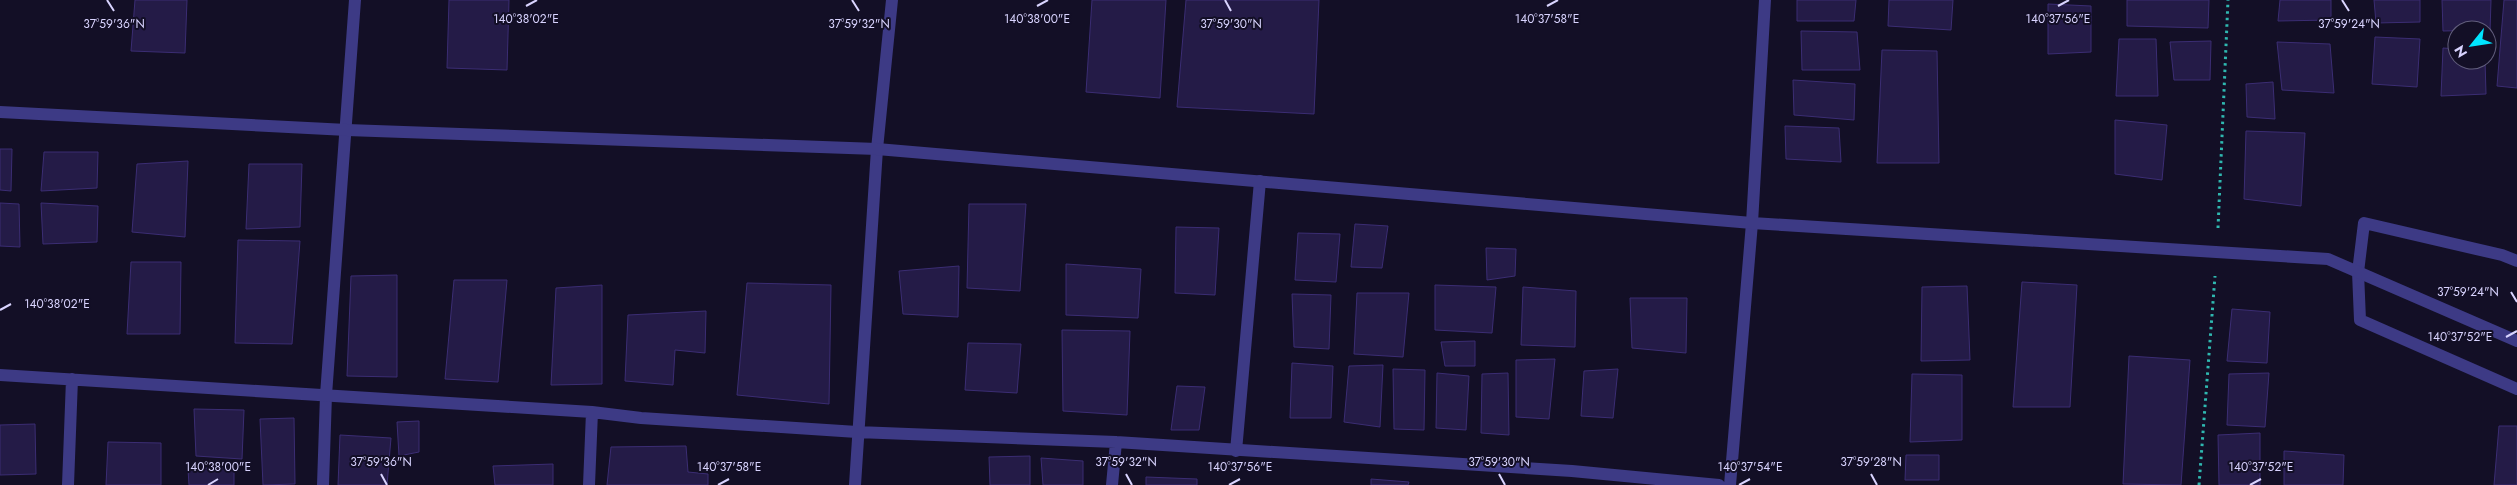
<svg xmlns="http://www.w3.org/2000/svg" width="2517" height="485" viewBox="0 0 2517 485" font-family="Jost,sans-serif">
<rect width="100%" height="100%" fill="#130f26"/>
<!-- building -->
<path fill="#241b47" stroke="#3b2d73" d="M135 0H187L185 53 131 51Z
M449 0H509L507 70 447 68Z
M1092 0H1166L1160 98 1086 92Z
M1186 0H1319L1314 114 1177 107Z
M1797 0H1856L1854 21H1797Z
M1889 0H1953L1951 30 1888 26Z
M2127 0H2209L2208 28 2127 26Z
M2280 0H2331V20L2278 21Z
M2374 0H2420V22L2376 23Z
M2442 0H2491L2490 32 2487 30 2443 31Z
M2504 0H2517V88L2497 86Z
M2048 4 2091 6V52L2048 54Z
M1801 31 1857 32 1860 70H1802Z
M2375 37 2420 39 2417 87 2372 84Z
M2119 39H2156L2158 96H2116Z
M2211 41 2210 80H2174L2170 42Z
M2277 42 2330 44 2334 93 2282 90Z
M2443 48 2457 49V60H2485L2486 94 2441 96Z
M1882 50 1937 51 1939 163H1877Z
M1793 80 1855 84 1854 120 1794 115Z
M2273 82 2275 119 2247 117 2246 84Z
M2115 120 2167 125 2162 180 2115 174Z
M1785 126 1839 128 1841 162 1786 159Z
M2246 131 2305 133 2301 206 2244 199Z
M0 149H12L11 191 0 190Z
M44 152H98L97 188 41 191Z
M188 161 185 237 132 232 137 164Z
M249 164H302L300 227 246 229Z
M0 203 19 204 20 247 0 246Z
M41 203 98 206 97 242 43 244Z
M969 204H1026L1020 291 967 288Z
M1355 224 1388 226 1382 268 1351 267Z
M1176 227 1219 228 1215 295 1175 293Z
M1298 233 1340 234 1336 282 1295 280Z
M238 240 300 241 292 344 235 343Z
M1486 248 1516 249 1515 276 1487 280Z
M131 262H181L180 334H127Z
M1066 264 1141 269 1138 318 1066 315Z
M959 266 958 317 903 314 899 271Z
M397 275V377L347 376 351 276Z
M454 280H507L498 382 445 379Z
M2022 282 2077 285 2070 407H2013Z
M747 283 831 285 829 404 737 395Z
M602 285V384L551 385 556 288Z
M1435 285 1496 287 1492 333 1435 330Z
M1967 286 1970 360 1921 361 1922 287Z
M1523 287 1576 291 1575 347 1521 345Z
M1357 293H1409L1403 357 1354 354Z
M1292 294 1331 295 1329 349 1294 347Z
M1630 298H1687L1686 353 1632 348Z
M2232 309 2270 312 2267 363 2227 361Z
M706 311 705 353 675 350 673 385 625 381 628 315Z
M1062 330 1130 331 1127 415 1063 411Z
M1475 341V366H1445L1441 342Z
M968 343 1021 344 1017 393 965 390Z
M2129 356 2190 360 2181 485 2123 484Z
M1555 359 1549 419 1516 417V360Z
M1292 363 1333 366 1331 418H1290Z
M1383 365 1380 427 1344 422 1349 366Z
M1393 369 1425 370 1424 430 1394 429Z
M1618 369 1613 418 1581 416 1584 371Z
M1437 373 1469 376 1466 430 1436 428Z
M1508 373 1509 435 1481 433 1482 374Z
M2269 373 2265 427 2227 425 2229 374Z
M1912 374 1962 375V440L1910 442Z
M1177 386 1205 387 1199 430H1171Z
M194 409 244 410 242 459 196 456Z
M294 418 295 484 263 485 260 419Z
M419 421V452L399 456 397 422Z
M35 424 36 474 0 475V425Z
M2499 426H2517V485H2494Z
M2260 433V485H2219L2218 435Z
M340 435 391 438 387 485H338Z
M108 442 161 443V485H106Z
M686 446 688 472 708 474V485H607L611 447Z
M2284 451 2344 455 2343 485H2284Z
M1906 455H1939V480H1905Z
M1030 456V485H990L989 457Z
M1041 458 1083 461V485H1043Z
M553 464V485H495L493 466Z
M234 467V485H189L188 469Z
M1146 477 1197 479V485H1146Z
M1371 479 1409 482 1408 485H1371Z"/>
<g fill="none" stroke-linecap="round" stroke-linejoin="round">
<!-- path -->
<path stroke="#2fb8b0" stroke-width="3" stroke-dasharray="2.5 4" stroke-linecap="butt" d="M2218 228 2228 0
M2199 485 2215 276"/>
<!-- service -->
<path stroke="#3d3a85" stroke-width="12" d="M1236 451 1260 181
M323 485 326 395"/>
<!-- minor -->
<path stroke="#3d3a85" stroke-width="12" d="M2517 261 2502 255 2364 223 2358 272 2360 320 2517 389
M0 375 592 412 641 418 857 432 1116 442 1572 471 1719 485
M326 395 355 0
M68 485 72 379
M589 485 592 412
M855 485 877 149 892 0
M1112 485 1116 442
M1730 485 1752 223"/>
<!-- tertiary -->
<path stroke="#3d3a85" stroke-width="12" d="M0 112 347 130 877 149 1752 223 2328 259 2517 341
M1752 223 1765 0"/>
</g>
<!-- ticks -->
<path fill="none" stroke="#d9d4ff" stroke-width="2" d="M107 0 114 11M852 0 859 11M1225 0 1231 11M2342 0 2349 11M526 6 537 0M1037 6 1048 0M1547 6 1558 0M2058 6 2069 0M2511 292 2517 302M0 310 11 304M2506 337 2517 331M381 474 387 485M1126 474 1132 485M1499 474 1505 485M1871 474 1877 485M208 485 218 479M718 485 729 479M1229 485 1240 479M1739 485 1750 479M2250 485 2261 479"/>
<g font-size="12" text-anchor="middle" fill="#d9d4ff" stroke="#130f26" stroke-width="4" stroke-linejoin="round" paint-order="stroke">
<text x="526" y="23">140°38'02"E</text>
<text x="1037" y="23">140°38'00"E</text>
<text x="1547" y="23">140°37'58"E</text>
<text x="2058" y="23">140°37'56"E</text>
<text x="114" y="28">37°59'36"N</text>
<text x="859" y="28">37°59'32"N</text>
<text x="1231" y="28">37°59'30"N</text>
<text x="2349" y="28">37°59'24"N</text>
<text x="2468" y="296">37°59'24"N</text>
<text x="57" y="308">140°38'02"E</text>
<text x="2460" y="341">140°37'52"E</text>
<text x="381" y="466">37°59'36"N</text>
<text x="1126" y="466">37°59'32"N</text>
<text x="1499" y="466">37°59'30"N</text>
<text x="1871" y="466">37°59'28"N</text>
<text x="218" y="471">140°38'00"E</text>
<text x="729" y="471">140°37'58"E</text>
<text x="1240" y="471">140°37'56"E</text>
<text x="1750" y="471">140°37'54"E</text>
<text x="2261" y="471">140°37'52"E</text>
</g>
<!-- north arrow -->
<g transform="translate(2472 45) rotate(240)"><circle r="24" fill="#130f26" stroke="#625e7d"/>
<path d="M0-4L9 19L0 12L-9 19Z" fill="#00e5ff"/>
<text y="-8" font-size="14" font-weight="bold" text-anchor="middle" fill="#d9d4ff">N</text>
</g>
</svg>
